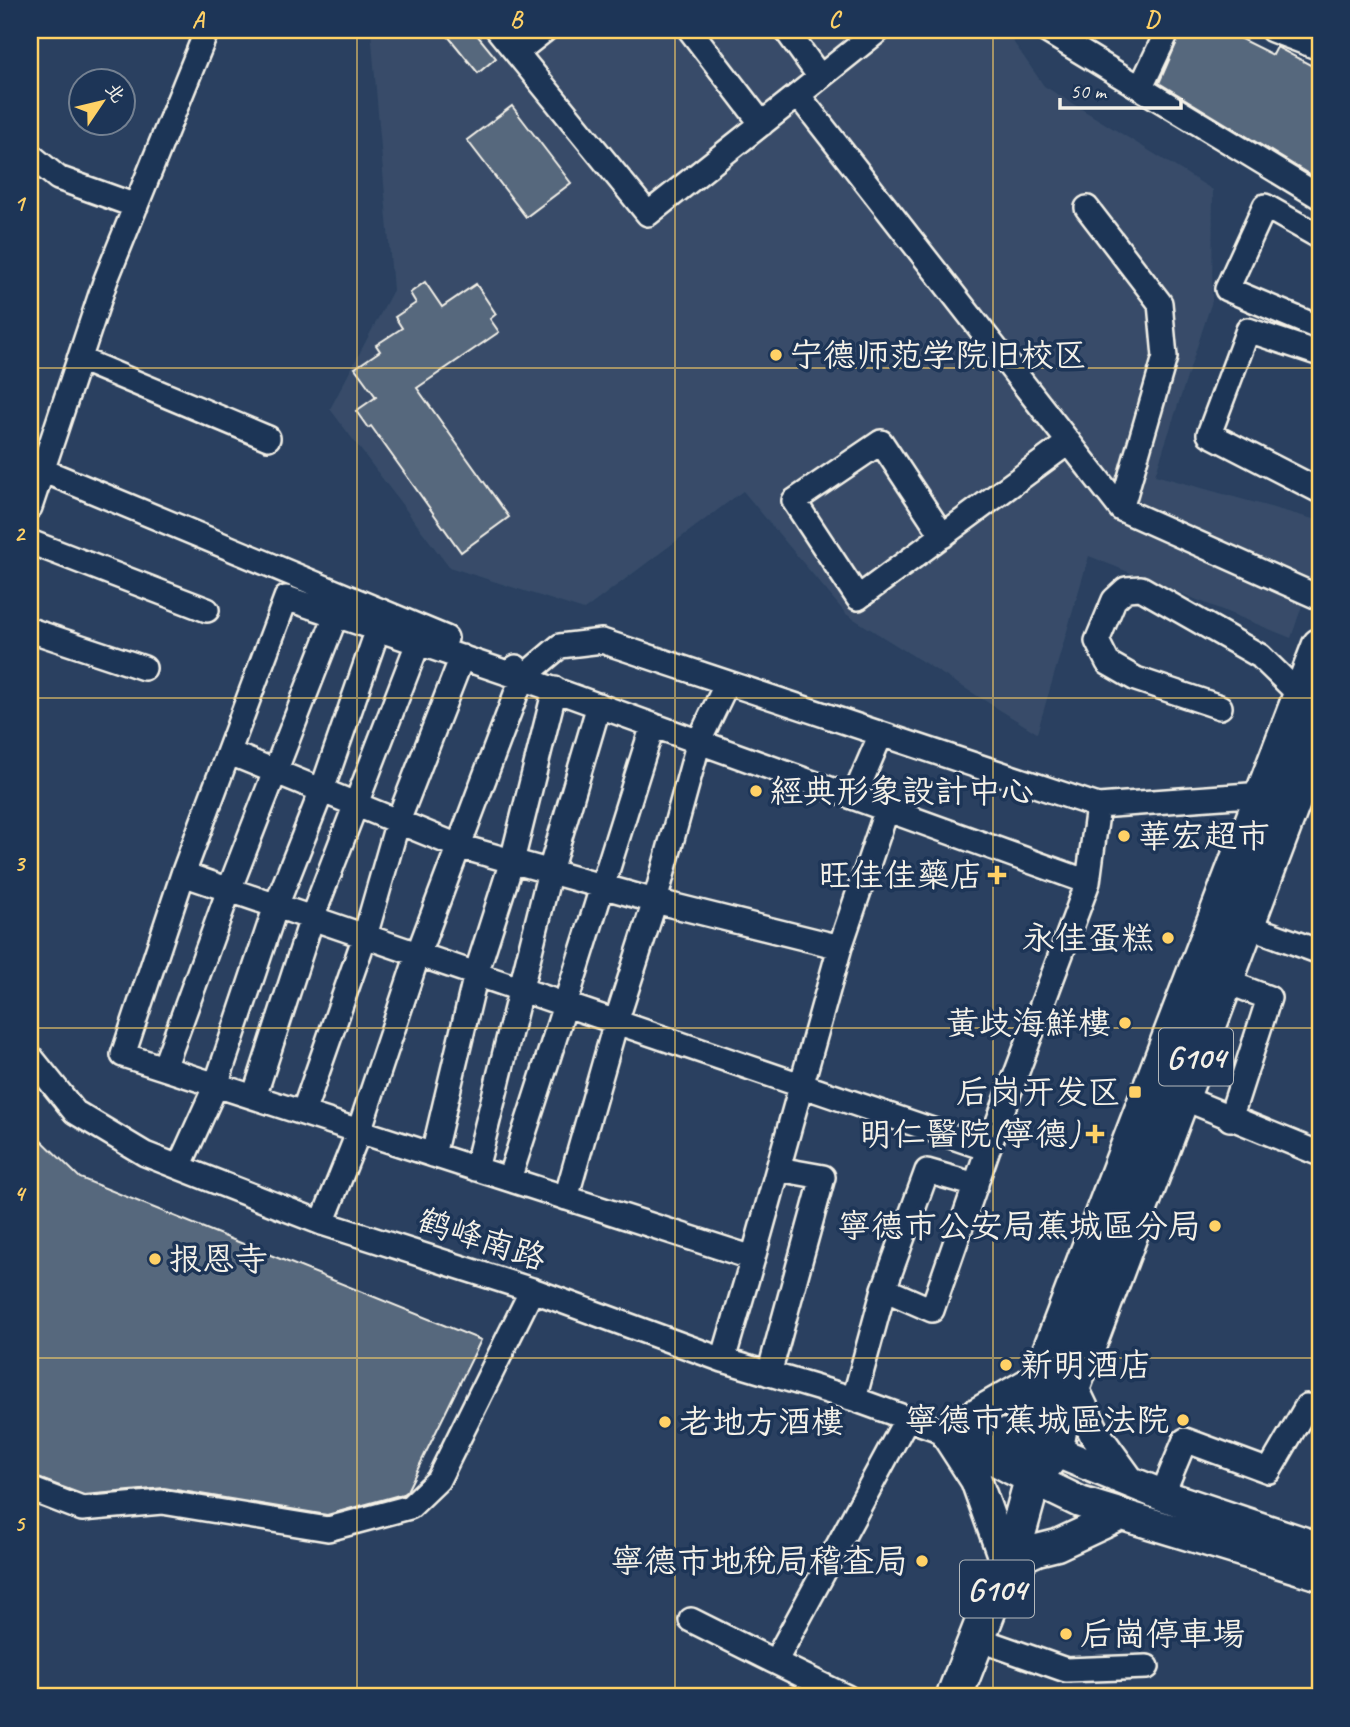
<svg xmlns="http://www.w3.org/2000/svg" width="1350" height="1727" viewBox="0 0 1350 1727" font-family="Caveat,'LXGW WenKai TC',sans-serif">
<rect width="100%" height="100%" fill="#2a4060"/>
<filter id="ink" filterUnits="userSpaceOnUse"><feTurbulence type="fractalNoise" baseFrequency=".0143" numOctaves="2"/><feDisplacementMap in="SourceGraphic" scale="14" xChannelSelector="R" yChannelSelector="G"/><feConvolveMatrix kernelMatrix="1 2 1 2 8 2 1 2 1" color-interpolation-filters="sRGB"/></filter>
<g filter="url(#ink)">
<!-- built -->
<path fill="#374c69" d="M371 30H1005L1044 86 1213 190 1212 301 1155 475 1320 521V553L1291 638 1089 556 1037 733 846 614 743 491 584 610 449 567 330 409 393 290Z"/>
<!-- building -->
<path fill="#56677d" stroke="#f4f1e8" stroke-width="2" d="M443 30H473L496 58 478 73Z
M1182 30H1223L1273 55 1277 47 1320 70V181L1159 83Z
M512 106 571 183 526 217 467 140Z
M425 282 442 307 476 284 496 314 490 319 499 332 417 388 509 517 461 552 371 426 368 428 356 411 376 397 355 368 380 351 376 345 402 328 395 317 416 303 410 293Z
M30 1129 80 1178 481 1340 407 1491 403 1494 327 1515 164 1488 84 1495 30 1475Z"/>
<g fill="none" stroke-linecap="round" stroke-linejoin="round">
<defs>
<path id="minor" d="M498 30 648 214 798 95 1121 509 1320 598
M690 30 762 124
M786 30 820 77
M1045 30 1320 197
M1272 30 1314 46
M517 52 545 30
M1141 87 1168 30
M798 95 879 30
M30 155 58 178 136 206
M1087 208 1160 303 1165 357 1121 509
M1320 237 1265 206 1227 289 1320 328
M1320 354 1248 330 1209 434 1320 491
M79 359 268 438
M30 465 446 638
M30 507 105 282 207 30
M943 536 881 442 794 501 858 598 1069 442
M30 542 207 610
M30 630 144 668
M516 667 522 678 560 646 602 641 1098 806 1263 794
M1220 707 1136 679 1108 663 1097 641 1114 600 1126 589 1141 588 1260 656 1301 696
M230 753 458 846 655 901 840 947 887 809
M854 797 881 734
M183 874 988 1149 1088 882
M1246 925 1320 952
M840 947 753 1258 123 1055 183 874 286 598 522 678 1088 882 1098 806
M1225 981 1269 998 1230 1119
M30 1056 75 1112 145 1154 322 1223 532 1290 723 1360 854 1399 945 1432
M164 1068 229 890 336 615
M1171 1093 1320 1154
M254 1097 312 918 418 643
M303 1113 365 936 398 821 462 657
M433 1155 476 974 512 861 555 689
M179 1167 216 1085 276 906 322 790 378 629
M476 1169 550 871 599 705
M509 1179C559 1028 605 876 653 725
M566 1198 616 1022 655 901 699 741 727 683
M322 1223 359 1131 418 954 522 678
M884 1289 927 1171 976 1185
M723 1360 753 1258
M769 1374 823 1177 778 1169
M854 1399 884 1289 932 1310 988 1149
M30 1489 82 1509 162 1502 328 1529 410 1507 438 1480 532 1290
M1162 1495 1185 1440 1269 1471 1307 1406 1320 1408
M691 1620 775 1662
M978 1639 1066 1670 1147 1667
M847 1697 775 1662 906 1420"/>
<path id="major" d="M1040 1377 945 1432 976 1480 1006 1564 1037 1550 1057 1545 1121 1515
M1072 1386 1095 1434 1129 1481
M945 1432 1012 1469 1080 1502 1320 1575
M952 1432 1015 1435 1162 1495 1320 1548"/>
<path id="highway" d="M1033 1478 1022 1438 1029 1407 1320 646
M954 1697 1017 1536 1033 1478 1055 1451 1061 1417 1320 729"/>
</defs>
<!-- minor casing -->
<use href="#minor" stroke="#f4f1e8" stroke-width="28"/>
<!-- major casing -->
<use href="#major" stroke="#f4f1e8" stroke-width="35"/>
<!-- highway casing -->
<use href="#highway" stroke="#f4f1e8" stroke-width="40"/>
<!-- minor -->
<use href="#minor" stroke="#1d3557" stroke-width="23"/>
<!-- major -->
<use href="#major" stroke="#1d3557" stroke-width="30"/>
<!-- highway -->
<use href="#highway" stroke="#1d3557" stroke-width="35"/>
</g>
</g>
<!-- grid -->
<path fill="none" stroke="#ffd166" stroke-width="2" stroke-opacity="0.55" d="M357 30V1697M675 30V1697M993 30V1697M30 368H1320M30 698H1320M30 1028H1320M30 1358H1320"/>
<!-- markers -->
<g fill="#ffd166" stroke="#1d3557" stroke-width="2.5">
<circle cx="776" cy="355" r="7"/>
<circle cx="756" cy="791" r="7"/>
<circle cx="1124" cy="836" r="7"/>
<path d="M993.5 864.5h7v7h7v7h-7v7h-7v-7h-7v-7h7z"/>
<circle cx="1168" cy="938" r="7"/>
<circle cx="1125" cy="1023" r="7"/>
<rect x="1128" y="1085" width="14" height="14" rx="3.5"/>
<path d="M1091.5 1123.5h7v7h7v7h-7v7h-7v-7h-7v-7h7z"/>
<circle cx="1215" cy="1226" r="7"/>
<circle cx="155" cy="1259" r="7"/>
<circle cx="1006" cy="1365" r="7"/>
<circle cx="1183" cy="1420" r="7"/>
<circle cx="665" cy="1422" r="7"/>
<circle cx="922" cy="1561" r="7"/>
<circle cx="1066" cy="1634" r="7"/>
</g>
<g text-anchor="middle" dominant-baseline="central" stroke-width="7" stroke-linejoin="round" paint-order="stroke">
<!-- shield labels -->
<g fill="#1d3557" stroke="#b4b9bc" stroke-width="2">
<rect x="1159" y="1028.5" width="74" height="57" rx="5"/>
<rect x="960" y="1560.5" width="74" height="57" rx="5"/>
</g>
<g font-size="32" font-weight="bold" fill="#f4f1e8">
<text x="1196" y="1057">G104</text>
<text x="997" y="1589">G104</text>
</g>
<!-- poi labels -->
<g font-size="33" fill="#f4f1e8" stroke="#1d3557" text-anchor="end">
<text x="790" y="355" text-anchor="start">宁德师范学院旧校区</text>
<text x="770" y="791" text-anchor="start">經典形象設計中心</text>
<text x="1138" y="836" text-anchor="start">華宏超市</text>
<text x="983" y="875">旺佳佳藥店</text>
<text x="1154" y="938">永佳蛋糕</text>
<text x="1111" y="1023">黃歧海鮮樓</text>
<text x="1121" y="1092">后岗开发区</text>
<text x="1079" y="1134">明仁醫院(寧德)</text>
<text x="1201" y="1226">寧德市公安局蕉城區分局</text>
<text x="169" y="1259" text-anchor="start">报恩寺</text>
<text x="1020" y="1365" text-anchor="start">新明酒店</text>
<text x="1169" y="1420">寧德市蕉城區法院</text>
<text x="679" y="1422" text-anchor="start">老地方酒樓</text>
<text x="908" y="1561">寧德市地稅局稽查局</text>
<text x="1080" y="1634" text-anchor="start">后崗停車場</text>
</g>
<!-- street labels -->
<g font-size="33" fill="#f4f1e8" stroke="#1d3557">
<text transform="translate(482 1239) rotate(18)">鹤峰南路</text>
</g>
</g>
<!-- margin -->
<rect width="1350" height="1727" fill="none" stroke="#1d3557" stroke-width="77"/>
<!-- north arrow -->
<g transform="translate(102 102) rotate(55)"><circle r="33" fill="#1d3557" stroke="#738091" stroke-width="2"/>
<path d="M0-5L12 26L0 18L-12 26Z" fill="#ffd166"/>
<text y="-10" font-size="19" font-weight="bold" text-anchor="middle" fill="#f4f1e8">北</text>
</g>
<!-- scale -->
<path d="M1060 98v10h121v-10" fill="none" stroke="#f4f1e8" stroke-width="3.5"/>
<text x="1070" y="98" font-size="21" fill="#f4f1e8" stroke="#1d3557" stroke-width="5" paint-order="stroke">50 m</text>
<rect x="38" y="38" width="1274" height="1650" fill="none" stroke="#ffd166" stroke-width="2.5"/>
<g font-size="23" text-anchor="middle" font-weight="bold" fill="#ffd166">
<text x="198" y="27">A</text>
<text x="516" y="27">B</text>
<text x="834" y="27">C</text>
<text x="1152" y="27">D</text>
<text x="19" y="211">1</text>
<text x="19" y="541">2</text>
<text x="19" y="871">3</text>
<text x="19" y="1201">4</text>
<text x="19" y="1531">5</text>
</g>
</svg>
